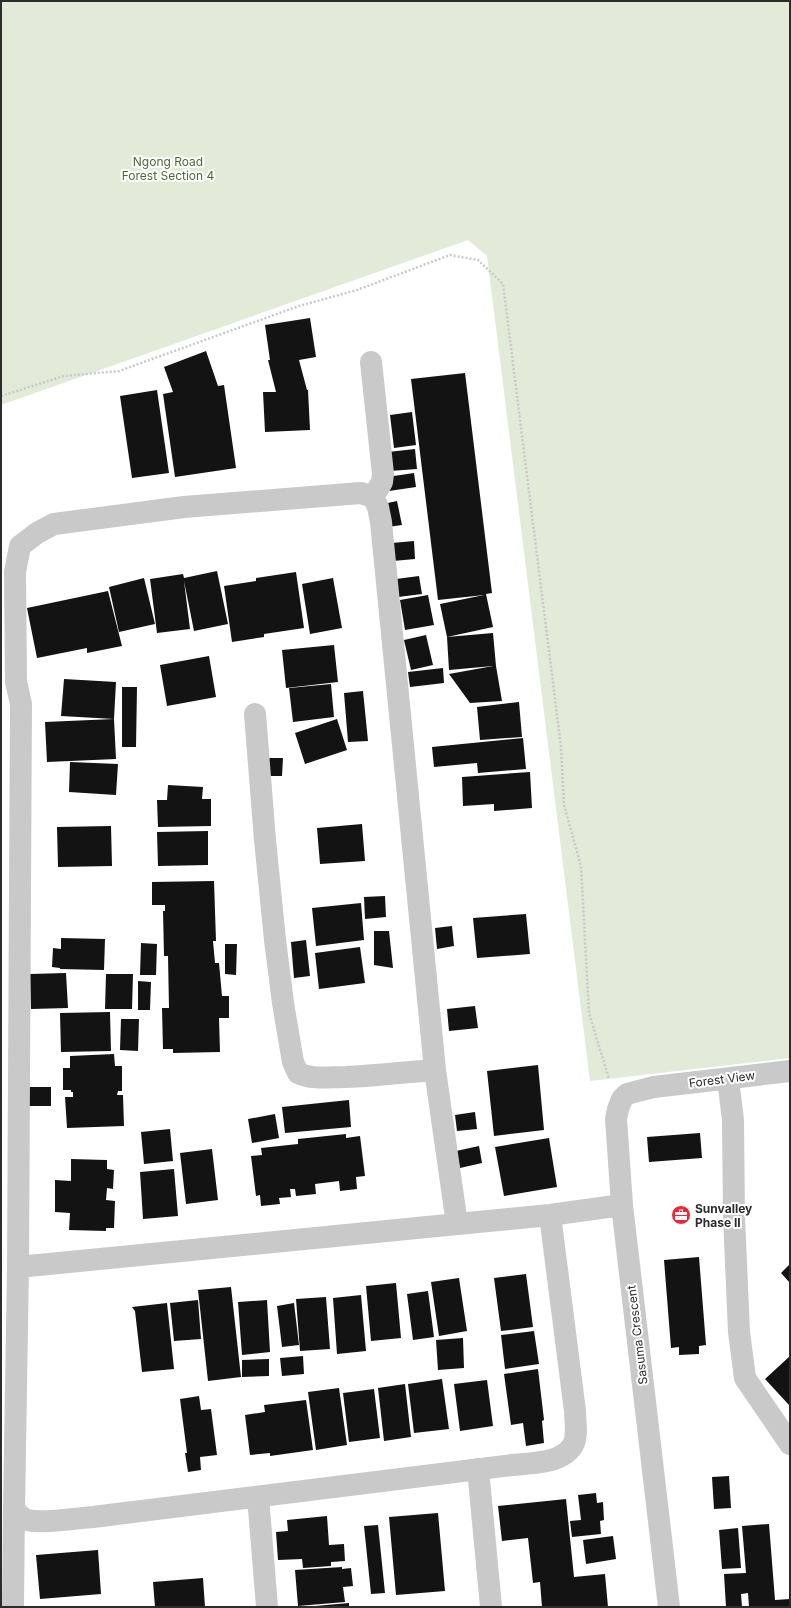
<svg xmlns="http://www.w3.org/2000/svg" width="791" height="1608" viewBox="0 0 791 1608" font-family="Inter,sans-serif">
<rect width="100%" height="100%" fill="#fff"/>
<!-- green -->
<path fill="#e2ead8" d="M1 1H790V1058L590 1081 487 256 468 240 1 405Z"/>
<!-- building -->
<path fill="#131313" d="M310 318 316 357 299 360 307 390H308L310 430 265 432 263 392H276L268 360H270L265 325Z
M206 351 218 386 224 385 236 468 175 477 163 394 173 392 164 367Z
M465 373 492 593 486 594 493 627 447 637 493 633 496 666 502 701 470 703 449 674 493 666 449 670 447 637 440 604 484 595 438 600 411 379Z
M157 390 169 473 132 478 120 396Z
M412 412 416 445 394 448 390 415Z
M415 449 417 469 390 471 388 452Z
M414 473 416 487 389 491 387 477Z
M397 501 402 525 388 527 383 504Z
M414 541 415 559 393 561 392 543Z
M217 571 228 624 194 631 184 581 190 629 157 633 150 579 183 574 184 578Z
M296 572 304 628 264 634V637L232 642 224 586 256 581V578Z
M419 576 422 594 398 597 396 579Z
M144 578 155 624 119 632 109 587Z
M333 578 342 628 310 634 302 584Z
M108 591 122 646 87 653V648L37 658 27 608Z
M428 595 434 625 405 630 400 600Z
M426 635 433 665 411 670 404 640Z
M334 645 338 682 286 688 282 650Z
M209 656 216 697 167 706 160 665Z
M443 668 444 683 410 687 408 672Z
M64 679 116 682 114 719 61 716Z
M331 684 334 717 293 722 289 688Z
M122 687H137L136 747H122Z
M363 691 368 741 348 742 344 693Z
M519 702 522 737 480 740 477 707Z
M114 719 116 759 47 762 45 722Z
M337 719 347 750 305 764 295 733Z
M523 738 526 769 478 773 477 763 434 767 432 747Z
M269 758H283L282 776H269Z
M70 762 118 764 116 795 69 792Z
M530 772 532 808 494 811V804L463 806 462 777Z
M168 785 203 787 202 799H211V826L158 827 157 800H167Z
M362 824 365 861 320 864 317 828Z
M111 826 112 866 58 867 57 827Z
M208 831V865L158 866 157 832Z
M214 881 216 941H213L215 963H219L222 996H229V1018H219L220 1052 173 1053V1049H163L162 1008H169L168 956H164L163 911H165V905H152V882Z
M385 896 386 917 365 919 364 897Z
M361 903 364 940 316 946 312 908Z
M526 914 530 954 477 958 473 918Z
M452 926 454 946 437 949 435 928Z
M374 931H389L393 968 374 965Z
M61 938 105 939 104 970 60 969V968L52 967 53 948 61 949Z
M306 940 310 976 294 978 291 942Z
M141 943 157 944 156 975H140Z
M225 944H237L236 975 225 974Z
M360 947 365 983 319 989 315 953Z
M66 973 68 1008 31 1009 30 974Z
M106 974H133L132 1009H105Z
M138 981 151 982 150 1010H138Z
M475 1006 478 1028 449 1031 447 1009Z
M110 1012 111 1051 61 1052 60 1013Z
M121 1019H139L138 1051 120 1050Z
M114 1054 115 1066H122V1091H118L117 1095H123L124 1126 67 1128 65 1097H73V1092H71V1090H63V1068H70V1056Z
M538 1065 544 1130 494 1136 487 1071Z
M27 1087H51V1106H28Z
M349 1100 351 1127 285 1133 282 1107Z
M475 1112 477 1129 457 1131 455 1115Z
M275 1114 279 1138 252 1143 248 1119Z
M170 1129 173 1161 144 1164 141 1132Z
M700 1133 702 1158 649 1162 647 1137Z
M346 1134V1138L360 1136 365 1176 356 1177 357 1189 340 1191 339 1181 315 1184 316 1194 296 1196 295 1189H290L291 1197 279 1198 280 1204 261 1206 260 1195 256 1196 251 1156 262 1155 261 1148 298 1144V1139Z
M549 1138 557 1187 504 1196 495 1147Z
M479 1146 482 1163 460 1168 456 1151Z
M212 1149 218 1200 186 1204 180 1153Z
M71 1159 107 1160V1169L114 1170 113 1189 107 1188 106 1200 115 1201 114 1228H106V1231L69 1230 70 1213 55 1212V1180L71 1181Z
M174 1169 178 1216 143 1219 140 1172Z
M699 1257 706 1345 699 1346V1354L679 1355V1347L671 1348 664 1260Z
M790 1264V1283L781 1273Z
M526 1274 533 1327 501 1331 494 1278Z
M459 1278 467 1331 439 1336 431 1282Z
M396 1283 401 1338 371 1341 366 1286Z
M231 1287 241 1377 208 1381 198 1290Z
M428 1291 434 1337 413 1340 407 1294Z
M361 1295 366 1351 337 1354 333 1298Z
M326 1297 330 1349 300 1351 296 1299Z
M198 1300 201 1339 174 1341 170 1303Z
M267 1300 270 1352 242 1355 238 1302Z
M167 1303 174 1369 142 1372 135 1311 132 1307Z
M294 1303 299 1345 282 1347 277 1306Z
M534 1331 539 1364 505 1369 501 1335Z
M463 1338 464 1368 438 1370 436 1340Z
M303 1356 304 1374 282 1376 280 1358Z
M790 1356V1404L789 1405 765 1379Z
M269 1359V1376L242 1377V1360Z
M538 1369 544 1420 542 1421 544 1443 526 1446 523 1423 511 1425 504 1374Z
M442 1379 449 1429 414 1433 408 1384Z
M487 1380 493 1426 460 1431 454 1384Z
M405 1384 411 1437 384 1441 378 1388Z
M339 1388 347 1445 316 1450 308 1392Z
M374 1389 380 1438 349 1442 343 1393Z
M199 1396 201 1410 211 1409 217 1455 200 1457 201 1470 188 1472 185 1453H187L180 1399Z
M306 1400 313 1450 270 1456V1453L250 1455 245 1415 265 1412 264 1405Z
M729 1476 731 1508 714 1509 712 1477Z
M596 1493 597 1503 603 1502 604 1520 600 1521 601 1534 572 1537 570 1521 581 1520 578 1495Z
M566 1499 574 1577 605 1574 608 1607H542L540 1582 533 1583 528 1538 502 1541 498 1506Z
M438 1513 445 1591 396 1595 389 1517Z
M327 1516 329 1545 344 1544 345 1561 331 1562V1566L303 1568 302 1559 278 1560 276 1532 288 1531 287 1520Z
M769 1524 775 1600 790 1599V1607H749L748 1593 741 1594 742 1607H726L724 1574 746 1573 742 1526Z
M378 1525 385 1593 371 1594 364 1526Z
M738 1528 741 1568 722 1569 719 1530Z
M613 1536 616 1559 586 1564 583 1540Z
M98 1550 101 1594 40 1599 36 1555Z
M342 1567V1569L351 1568 353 1586 343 1587 345 1602 298 1606 295 1570Z
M203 1578 205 1607H155L153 1582Z
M349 1603V1607H315V1606Z"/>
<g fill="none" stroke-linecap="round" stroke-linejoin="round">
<!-- path -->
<path stroke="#c9c9c9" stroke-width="2.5" stroke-dasharray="2 2" stroke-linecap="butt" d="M1 396 64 376 119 371 299 306 357 290 450 255 478 260 503 284 561 747 564 805 581 866 589 1013 609 1079"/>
<!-- minor -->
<path stroke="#c9c9c9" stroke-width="22" d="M371 362 383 474 382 482 373 497
M255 714 265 840 275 940 283 1003 293 1062 298 1073C313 1080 329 1077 346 1077 376 1076 405 1072 435 1070
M728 1079 733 1120 734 1217 739 1332 745 1378 790 1444
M457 1224 435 1070 381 522 378 507 373 497 361 493 184 507 54 524 37 533 20 546 15 572 16 682 21 704 18 1267 14 1509C18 1513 22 1519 28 1520 40 1524 79 1518 93 1517L512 1465C531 1463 562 1464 573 1445 578 1436 575 1421 575 1411L550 1215
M18 1267 550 1215 622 1205
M478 1469 491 1607
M258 1497 267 1607
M13 1607 14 1509
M669 1607 622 1205 616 1119 618 1109 622 1099 627 1094 638 1091 654 1087 790 1071"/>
</g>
<!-- icons -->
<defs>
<symbol id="office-disc" viewBox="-11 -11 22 22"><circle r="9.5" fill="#ea2739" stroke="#fff"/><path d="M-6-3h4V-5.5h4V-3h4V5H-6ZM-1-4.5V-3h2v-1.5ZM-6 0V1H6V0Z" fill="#fff"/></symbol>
</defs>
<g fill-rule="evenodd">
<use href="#office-disc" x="670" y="1204" width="22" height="22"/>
</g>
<g text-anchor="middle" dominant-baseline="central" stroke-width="4" stroke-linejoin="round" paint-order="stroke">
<!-- park labels -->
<g font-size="12" fill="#506838" stroke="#fff">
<text x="168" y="161">Ngong Road<tspan x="168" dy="14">Forest Section 4</tspan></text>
</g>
<!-- street labels -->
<g font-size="12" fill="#2c2c2c" stroke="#fff">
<text transform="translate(722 1079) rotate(-7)">Forest View</text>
<text transform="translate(637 1335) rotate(-97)">Sasuma Crescent</text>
</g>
<!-- poi labels -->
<g font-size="12" font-weight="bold" fill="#2c2c2c" stroke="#fff" text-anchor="start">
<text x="695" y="1208">Sunvalley<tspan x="695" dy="14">Phase II</tspan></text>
</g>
</g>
<!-- border -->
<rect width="791" height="1608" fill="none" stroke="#2c2c2c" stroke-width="4"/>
</svg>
